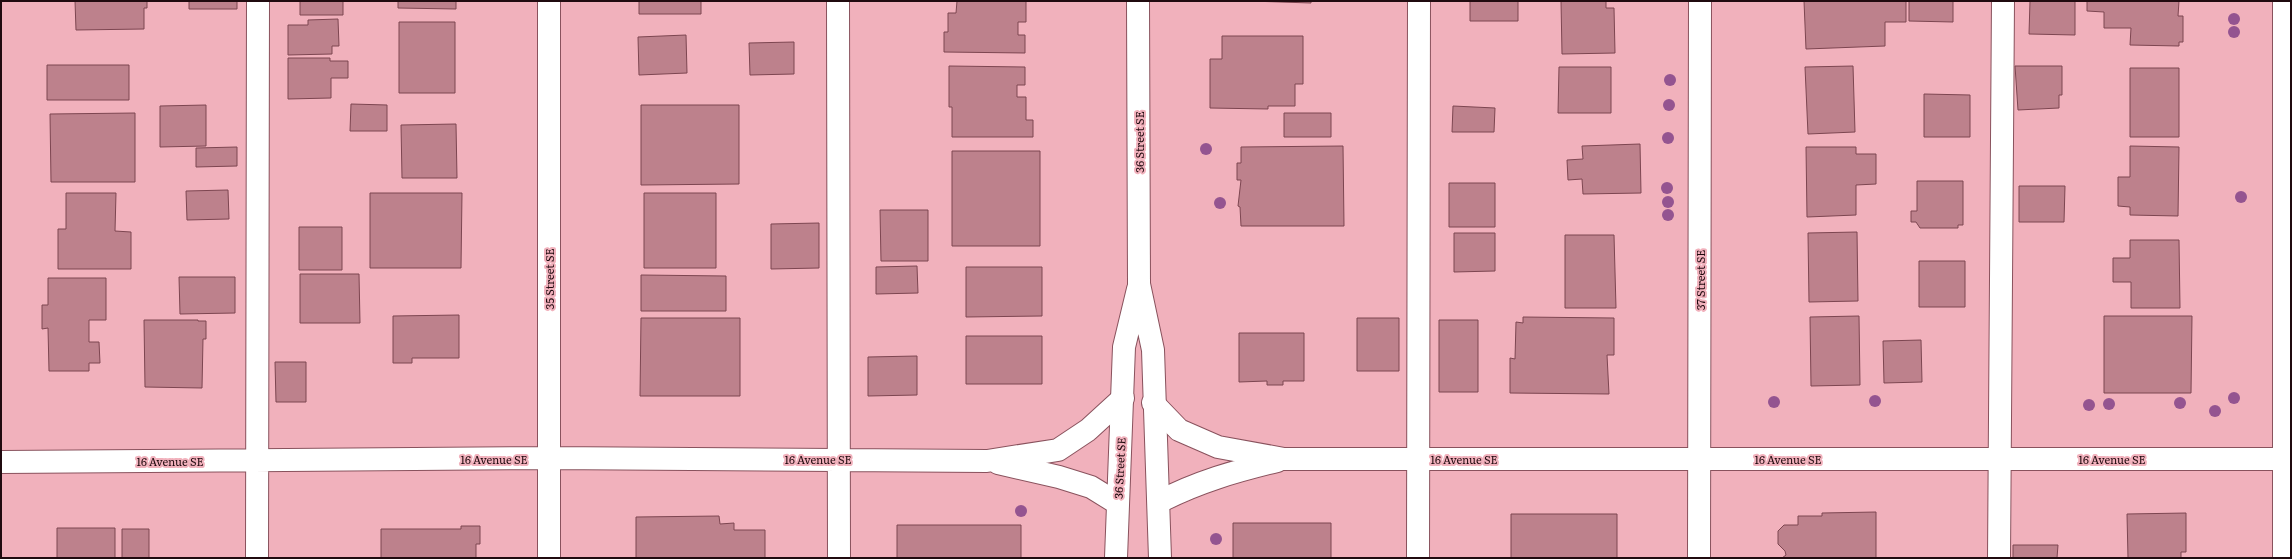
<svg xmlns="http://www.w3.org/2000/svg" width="2292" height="559" viewBox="0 0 2292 559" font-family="Literata,serif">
<rect width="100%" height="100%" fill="#f1b1bc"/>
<!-- building -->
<path fill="#bd818c" stroke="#7d4651" d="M75 1H147V8H144V29L76 30Z
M189 1H237V9H189Z
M300 1H343V15H300Z
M398 1H456V9L398 8Z
M639 1H701V14H639Z
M952 1H1026V22H1018V35H1025V53L944 52V32H948V13H956L957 1Z
M1250 1H1311V3Z
M1470 1H1518V21H1470Z
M1561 1H1606V8H1614L1615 53 1562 54Z
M1804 1H1906V22H1885V46L1806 49Z
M1909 1H1953V22L1909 21Z
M2030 1H2075V35L2029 34Z
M2087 1H2179L2178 16H2183V42H2179V46L2130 45 2131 28H2104V12L2087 11Z
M338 19 339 46H332V54L288 55V25H308V20Z
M399 22H455V93H399Z
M686 35 687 73 639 75 638 37Z
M1222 36H1303V84H1295V106H1268V109L1210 108V59H1222Z
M794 42V74L750 75 749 43Z
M288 58H330V61H348V78H331V98L288 99Z
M47 65H129V100H47Z
M949 66 1025 67V85H1017V97H1026V120H1033V137H952V107H949Z
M1853 66 1855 132 1808 134 1805 67Z
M2015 66H2062V95H2059V108L2018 110Z
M1559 67H1611V113H1558Z
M2130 68H2179V137H2130Z
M1924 94 1970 95V137H1924Z
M351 104 387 105V131H350Z
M206 105V146L160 147V106Z
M641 105H739V184L641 185Z
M1453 106 1495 108 1494 132H1452Z
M135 113V182H51L50 114Z
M1284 113H1331V137H1284Z
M456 124 457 178H402L401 125Z
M1640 144 1641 193 1583 194 1582 179 1568 180 1567 160 1583 159 1582 146Z
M1343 146 1344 226H1241L1240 207 1238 206 1241 180H1237V163H1241V147Z
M2130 146 2179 147 2178 216 2130 215V207L2118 206V177H2130Z
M237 147V166L196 167V148Z
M1806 147H1856V154H1876V184L1856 185V215L1807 217Z
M952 151H1040V246H952Z
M1917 181H1963V225H1958V228H1920L1916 222H1911V211H1917Z
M1449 183H1495V227H1449Z
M2019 186H2065L2064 222H2019Z
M228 190 229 219 187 220 186 191Z
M66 193H116L115 231 131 232V269H58V229H66Z
M370 193H462L461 268H370Z
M644 193H716V268H644Z
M880 210H928V261H881Z
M819 223V268L771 269V224Z
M299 227H342V270H299Z
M1857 232 1858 301 1809 302 1808 233Z
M1454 233H1495V271L1454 272Z
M1565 235H1614L1616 308H1565Z
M2130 240H2179L2180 308H2131V282H2113V258H2130Z
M1919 261H1965V307H1919Z
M917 266 918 293 876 294V267Z
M966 267H1042V316L966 317Z
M300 274H359L360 323H300Z
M641 275 726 276V311H641Z
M179 277H235V313L180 314Z
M48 278H106V320H89V342H99L100 363H89V371H49L48 328 42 329V305H48Z
M459 315V358H412V363H393V316Z
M1859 316 1860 385 1811 386 1810 317Z
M2104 316H2192L2191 393H2104Z
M1523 317 1614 318V355H1607L1609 394 1510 393V358L1515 359 1516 322 1523 323Z
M641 318H740V396H640Z
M1357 318H1399V371H1357Z
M144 320H198V321H206V339H203L202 388 145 387Z
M1439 320H1478V392H1439Z
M1239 333H1304V381H1283V385H1267V381L1239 382Z
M966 336H1042V384H966Z
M1921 340 1922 382 1884 383 1883 341Z
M917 356V395L868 396V357Z
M275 362H306V402H276Z
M1876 512V558H1782L1786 555 1785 551 1778 544V531L1784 525H1798V516H1822V513Z
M2186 513V552H2181V558H2128L2127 514Z
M1511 514H1617V558H1511Z
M719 516 720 524 734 523V530H765V558H636V517Z
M1233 523H1331V558H1233Z
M897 525H1021V558H897Z
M461 526H480V544H476V558H381V529H461Z
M57 528H115V558H57Z
M122 529H149V558H122Z
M2013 545H2058L2057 558H2013Z"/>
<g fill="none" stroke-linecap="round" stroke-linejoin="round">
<defs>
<path id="minor" d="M838 1 839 558
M1153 403 1179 430 1218 447 1284 459H2291
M1 462 548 458 987 461 1058 450 1088 430 1123 398
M998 463 1059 477 1091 487 1117 503
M1159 502C1197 482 1236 471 1277 461
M257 558 258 1
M549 558V1
M1418 558 1419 1
M1699 558 1700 1
M1999 558 2003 1
M2284 558V1"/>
<path id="major" d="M1138 1 1139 284 1153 350 1160 558
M1116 558 1124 347 1138 289"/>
</defs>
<!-- minor casing -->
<use href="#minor" stroke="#89525d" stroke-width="24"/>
<!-- major casing -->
<use href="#major" stroke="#89525d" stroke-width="24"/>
<!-- minor -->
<use href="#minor" stroke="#fff" stroke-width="22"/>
<!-- major -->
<use href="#major" stroke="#fff" stroke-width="22"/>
</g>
<!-- trees -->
<g fill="#945490">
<circle cx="2234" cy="19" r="6"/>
<circle cx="2234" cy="32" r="6"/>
<circle cx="1670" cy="80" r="6"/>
<circle cx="1669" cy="105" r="6"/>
<circle cx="1668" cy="138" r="6"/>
<circle cx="1206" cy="149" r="6"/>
<circle cx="1667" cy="188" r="6"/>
<circle cx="2241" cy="197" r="6"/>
<circle cx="1668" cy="202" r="6"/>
<circle cx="1220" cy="203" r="6"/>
<circle cx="1668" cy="215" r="6"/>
<circle cx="2234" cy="398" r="6"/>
<circle cx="1875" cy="401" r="6"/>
<circle cx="1774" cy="402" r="6"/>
<circle cx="2180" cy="403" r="6"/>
<circle cx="2109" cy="404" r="6"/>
<circle cx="2089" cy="405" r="6"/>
<circle cx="2215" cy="411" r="6"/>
<circle cx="1021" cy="511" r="6"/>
<circle cx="1216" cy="539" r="6"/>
</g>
<g text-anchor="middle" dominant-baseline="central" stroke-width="4" stroke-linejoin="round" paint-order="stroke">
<!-- street labels -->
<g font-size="11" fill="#200a0f" stroke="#f1b1bc">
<text transform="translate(1139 142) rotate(-90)">36 Street SE</text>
<text transform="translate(549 279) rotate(-90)">35 Street SE</text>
<text transform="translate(1700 280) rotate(-90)">37 Street SE</text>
<text x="494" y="459">16 Avenue SE</text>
<text x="818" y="459">16 Avenue SE</text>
<text x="1464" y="459">16 Avenue SE</text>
<text x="1788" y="459">16 Avenue SE</text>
<text x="2112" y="459">16 Avenue SE</text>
<text x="170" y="461">16 Avenue SE</text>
<text transform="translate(1119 468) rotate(-87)">36 Street SE</text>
</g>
</g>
<!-- border -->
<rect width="2292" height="559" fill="none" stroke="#200a0f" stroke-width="4"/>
</svg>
